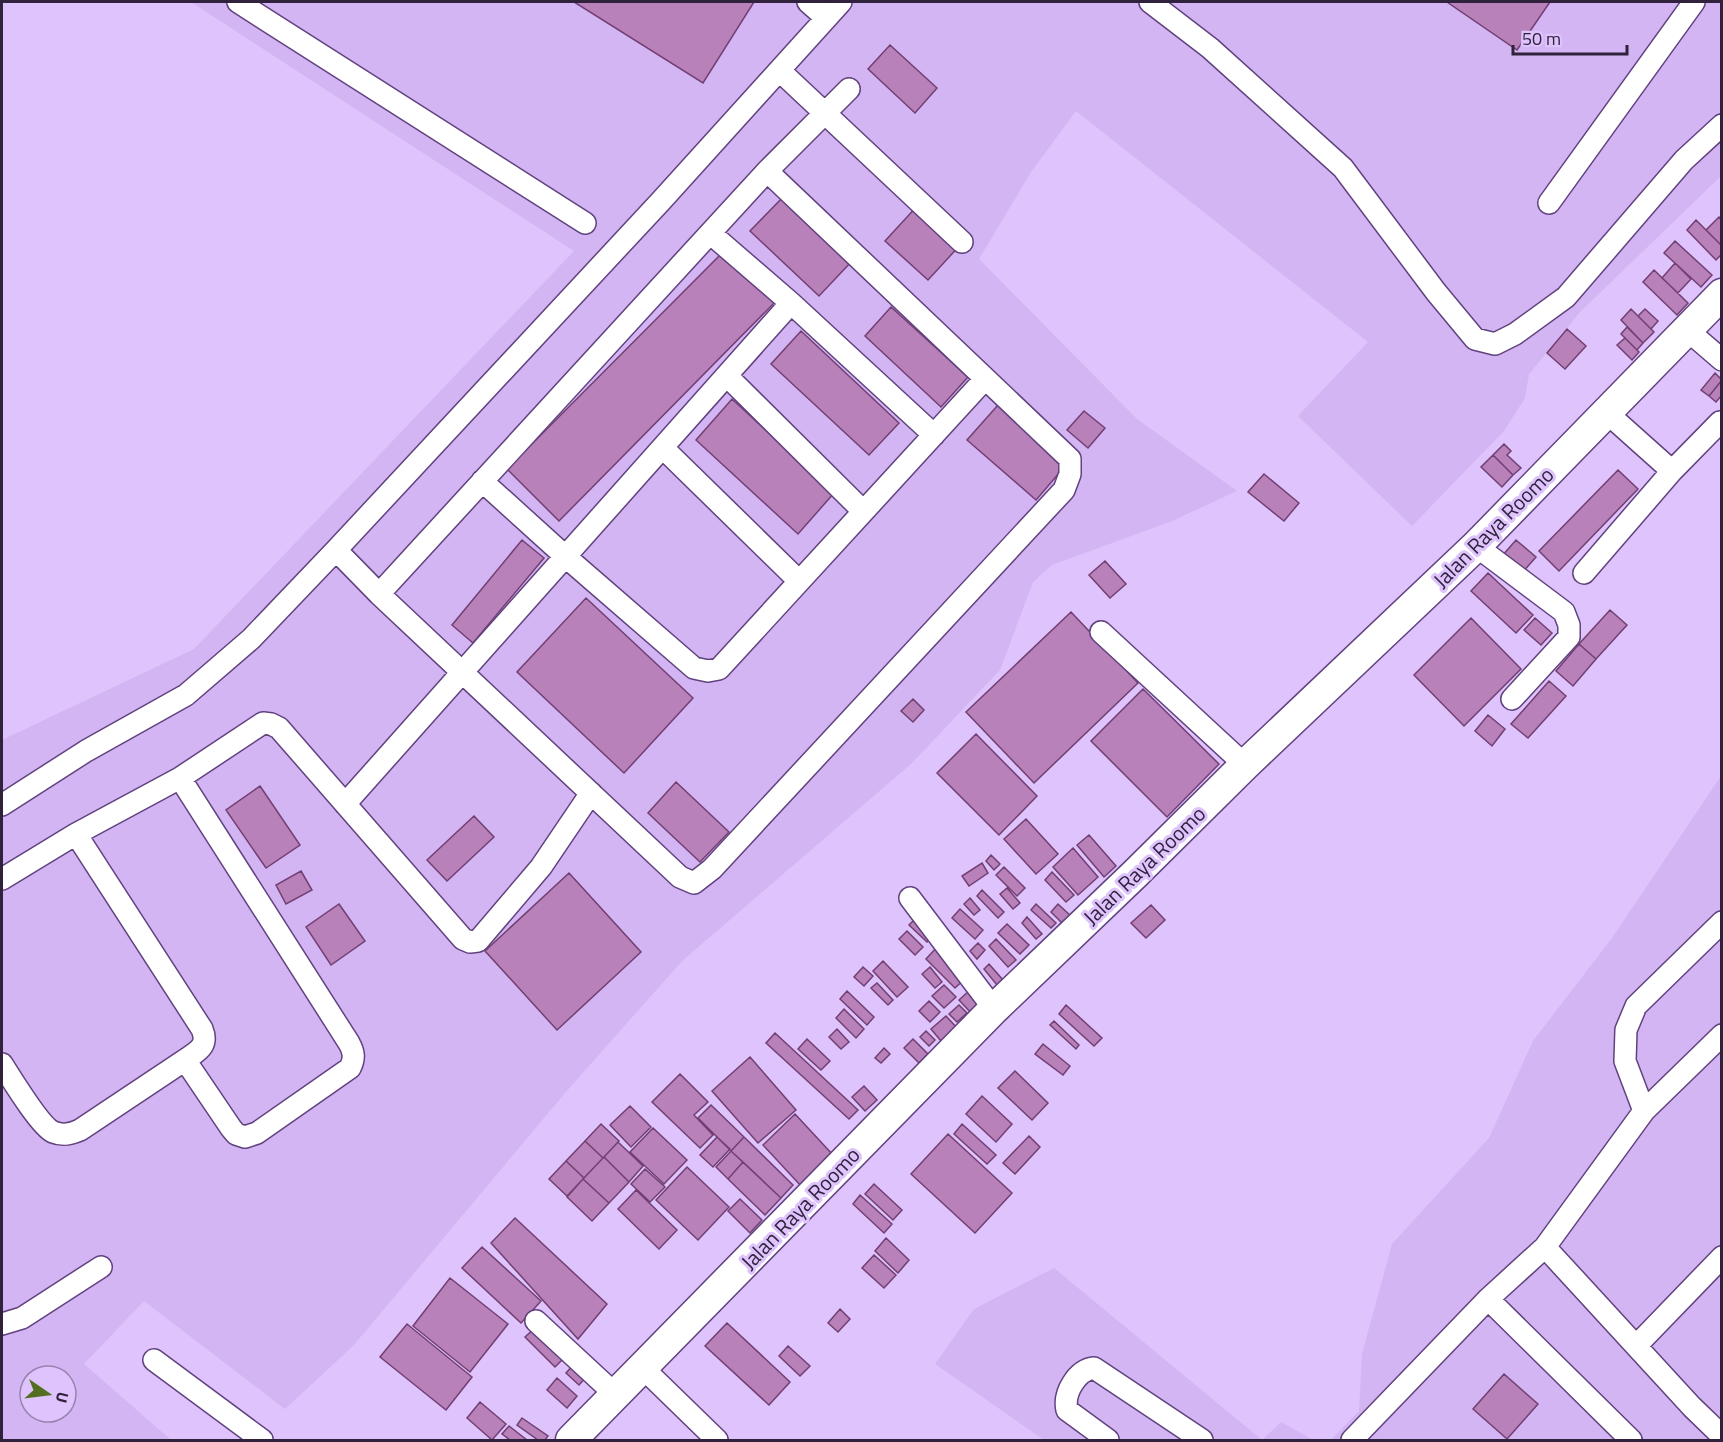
<svg xmlns="http://www.w3.org/2000/svg" width="1723" height="1442" viewBox="0 0 1723 1442" font-family="'Titillium Web',sans-serif">
<rect width="100%" height="100%" fill="#dec3fc"/>
<!-- built -->
<path fill="#d2b5f2" fill-rule="evenodd" d="M191 2H1721V176L1580 312 1529 374 1525 398 1504 431 1412 526 1298 416 1368 342 1076 111 1031 172 979 259 1137 419 1237 491 1172 521 1052 565 1033 582 1000 670 912 763 682 961 565 1093 353 1346 285 1409 144 1301 84 1364 171 1440H2V740L194 649 574 251ZM30 1376H66V1412H30Z
M1721 776V1440H1331L1359 1411 1362 1354 1392 1244 1489 1138 1533 1041 1612 938Z
M1054 1268 1262 1440 1281 1422 1313 1440H1044L935 1364 974 1309Z"/>
<!-- building -->
<path fill="#b981ba" stroke="#723f73" stroke-width="1.5" d="M574 2H754L703 83Z
M1447 2H1550L1517 50Z
M890 45 937 88 915 113 868 69Z
M785 195 853 260 819 296 750 231Z
M919 204 962 243 928 280 885 241Z
M1719 217 1722 220V246L1706 230Z
M1696 220 1722 246V254L1716 260 1687 230Z
M1675 241 1712 275 1701 287 1664 253Z
M726 249 777 300 559 521 507 469Z
M1675 263 1691 279 1678 293 1662 278Z
M1654 270 1688 303 1677 315 1643 282Z
M891 307 968 377 941 407 865 336Z
M1631 309 1654 332 1643 343 1621 320Z
M1645 309 1658 321 1651 329 1638 316Z
M1627 327 1643 343 1637 350 1621 334Z
M1567 329 1586 346 1565 369 1547 353Z
M801 331 899 423 869 455 771 364Z
M1625 338 1639 352 1632 360 1617 345Z
M1715 373 1722 380 1709 396 1701 390Z
M1722 380V395L1716 402 1709 396Z
M732 399 834 493 798 534 696 440Z
M998 405 1066 465 1036 500 967 440Z
M1084 411 1105 428 1088 448 1067 430Z
M1504 444 1511 451 1507 455 1521 468 1513 475 1493 455Z
M1493 455 1513 475 1502 487 1481 467Z
M1618 470 1638 489 1559 571 1539 551Z
M1264 474 1299 503 1284 521 1248 492Z
M522 540 544 558 473 643 452 625Z
M1516 540 1536 557 1521 574 1502 556Z
M1105 561 1126 584 1110 598 1089 575Z
M1488 573 1533 615 1516 633 1471 591Z
M586 598 693 698 624 773 517 672Z
M1610 610 1627 625 1596 659 1579 644Z
M1071 612 1138 683 1034 783 966 712Z
M1471 618 1521 669 1464 726 1414 675Z
M1535 618 1552 633 1541 645 1524 630Z
M1579 644 1596 659 1573 686 1556 671Z
M1549 681 1566 696 1528 738 1511 724Z
M1143 689 1219 764 1167 817 1091 741Z
M913 699 924 710 913 722 901 711Z
M1488 715 1505 729 1492 746 1475 731Z
M976 734 1037 796 999 835 937 773Z
M676 782 729 832 700 862 648 813Z
M260 786 300 845 266 868 226 810Z
M474 816 494 837 447 881 427 860Z
M1026 819 1058 854 1036 874 1004 839Z
M1089 835 1116 866 1104 877 1077 845Z
M1073 848 1098 877 1078 895 1053 867Z
M991 855 1000 864 994 870 986 861Z
M982 863 988 873 969 886 962 876Z
M1004 867 1025 888 1017 896 996 875Z
M301 871 312 890 286 904 276 885Z
M1052 872 1074 895 1066 902 1045 880Z
M569 873 641 952 557 1030 485 951Z
M1007 888 1020 903 1013 909 1000 894Z
M982 890 1004 912 998 918 977 896Z
M970 898 980 910 974 915 964 904Z
M339 904 365 941 331 965 306 927Z
M1036 904 1056 923 1051 928 1031 910Z
M1058 904 1072 917 1064 925 1051 912Z
M1151 905 1165 920 1146 938 1131 923Z
M960 909 983 930 975 939 952 918Z
M1027 917 1042 934 1036 939 1022 923Z
M914 920 932 937 927 942 909 925Z
M1007 924 1029 945 1020 954 998 933Z
M907 931 923 947 915 955 899 939Z
M996 939 1016 960 1008 967 989 946Z
M978 943 985 950 977 959 970 951Z
M937 947 967 977 955 988 926 959Z
M883 961 908 987 897 997 873 971Z
M989 964 1003 980 997 985 984 969Z
M863 967 873 976 864 986 854 977Z
M930 967 942 982 935 988 922 974Z
M877 983 893 1000 888 1005 871 988Z
M944 985 956 997 944 1008 932 996Z
M970 990 984 1004 973 1015 959 1000Z
M847 991 874 1017 867 1025 840 999Z
M929 1001 940 1012 930 1022 919 1011Z
M959 1005 967 1013 957 1022 949 1014Z
M1066 1005 1102 1038 1094 1046 1059 1014Z
M844 1009 864 1029 856 1038 836 1018Z
M946 1016 957 1028 941 1041 931 1029Z
M1054 1021 1079 1045 1076 1049 1050 1025Z
M837 1029 849 1042 841 1049 829 1037Z
M926 1031 935 1040 929 1046 920 1037Z
M775 1033 858 1110 849 1119 766 1043Z
M807 1039 830 1061 821 1070 798 1049Z
M913 1039 928 1054 919 1063 904 1048Z
M1043 1044 1070 1066 1063 1075 1035 1054Z
M884 1048 890 1054 881 1063 875 1058Z
M750 1057 796 1110 758 1143 712 1091Z
M1015 1071 1048 1103 1032 1120 998 1088Z
M680 1074 708 1102 694 1115 713 1135 700 1148 652 1102Z
M864 1086 877 1100 865 1111 852 1097Z
M982 1096 1012 1124 996 1142 966 1114Z
M711 1105 744 1137 731 1151 698 1118Z
M630 1106 651 1127 631 1147 610 1125Z
M795 1114 833 1155 801 1186 763 1145Z
M601 1124 619 1141 603 1158 585 1141Z
M962 1124 996 1155 987 1164 954 1134Z
M653 1128 687 1160 664 1184 630 1152Z
M948 1134 1012 1193 975 1233 911 1174Z
M1029 1136 1040 1147 1015 1174 1003 1163Z
M717 1137 730 1149 713 1167 700 1155Z
M744 1137 793 1185 781 1198 731 1151Z
M585 1141 603 1158 584 1178 566 1161Z
M618 1142 643 1166 629 1182 604 1157Z
M731 1151 743 1162 728 1179 716 1167Z
M604 1157 629 1182 609 1203 583 1179Z
M566 1161 584 1178 567 1196 549 1179Z
M743 1162 781 1198 765 1215 728 1179Z
M687 1167 729 1207 698 1240 656 1200Z
M645 1169 665 1187 650 1202 631 1184Z
M583 1179 609 1203 592 1221 567 1197Z
M874 1184 902 1210 893 1220 865 1194Z
M636 1190 677 1230 659 1249 618 1209Z
M860 1195 892 1224 884 1233 853 1204Z
M740 1199 762 1220 750 1233 728 1211Z
M515 1218 607 1304 578 1339 491 1243Z
M886 1238 909 1260 898 1273 875 1251Z
M482 1247 541 1301 521 1323 462 1268Z
M874 1255 896 1275 884 1288 862 1268Z
M450 1278 508 1324 470 1372 413 1326Z
M840 1309 850 1319 838 1332 828 1323Z
M727 1323 790 1382 769 1405 705 1346Z
M407 1324 472 1377 446 1410 380 1357Z
M536 1327 566 1356 555 1367 525 1337Z
M788 1346 810 1366 800 1376 779 1356Z
M575 1363 588 1375 579 1385 566 1373Z
M1504 1374 1538 1404 1507 1439 1473 1409Z
M557 1378 577 1396 567 1408 547 1390Z
M480 1402 506 1424 492 1440 467 1418Z
M522 1418 548 1436 545 1440H538L517 1425Z
M509 1426 527 1440H510L502 1434Z"/>
<g fill="none" stroke-linecap="round" stroke-linejoin="round">
<defs>
<path id="minor" d="M238 2 585 223
M808 2 826 18
M1150 2 1210 48 1343 168 1436 292 1475 339 1495 344 1515 334 1566 297 1684 160 1722 125
M780 71 962 242
M1549 203 1694 2
M710 233 791 303 934 435
M1686 329 1722 360
M727 376 863 511
M1606 412 1672 471
M663 448 799 581
M482 481 566 557 694 668 708 671 719 669 985 379
M1476 546 1564 612 1569 625V637L1512 699
M336 550 379 594 680 877 694 883 712 869 1064 490 1070 474V459L767 171
M1584 573 1672 471 1720 422
M379 594 767 171 849 89
M1101 632 1245 765
M345 804 791 303
M2 805 86 751 186 695 251 639 336 550 661 201 841 2
M76 834 202 1029C209 1046 198 1051 185 1060
M2 879 76 834 180 778 263 723 271 724 279 728 463 939 470 942 478 941 541 867 591 793
M910 898 994 1009
M2 1064C11 1078 40 1126 53 1132 63 1136 71 1134 80 1130L185 1060 231 1128 236 1134 245 1137 257 1133 350 1068C355 1058 354 1052 349 1043L180 778
M1644 1111 1722 1035
M1545 1247 1692 1407 1722 1436
M1488 1299 1631 1440
M536 1321 617 1396
M2 1324 22 1318 101 1267
M1637 1345 1722 1257
M154 1360 262 1440
M644 1369 717 1440
M1108 1440 1067 1410C1063 1393 1077 1370 1094 1368L1202 1440
M1352 1440 1488 1299 1545 1247 1644 1111 1625 1061 1626 1030 1636 1006 1722 922"/>
<path id="highway" d="M571 1440 994 1009 1135 874 1245 765 1476 546 1722 294"/>
</defs>
<!-- minor casing -->
<use href="#minor" stroke="#61427f" stroke-width="24"/>
<!-- highway casing -->
<use href="#highway" stroke="#61427f" stroke-width="33"/>
<!-- minor -->
<use href="#minor" stroke="#fff" stroke-width="21"/>
<!-- highway -->
<use href="#highway" stroke="#fff" stroke-width="30"/>
</g>
<g text-anchor="middle" dominant-baseline="central" stroke-width="6" stroke-linejoin="round" paint-order="stroke">
<!-- street labels -->
<g font-size="21" fill="#30223d" stroke="#dec3fc">
<text transform="translate(1493 527) rotate(-45)">Jalan Raya Roomo</text>
<text transform="translate(1144 865) rotate(-44)">Jalan Raya Roomo</text>
<text transform="translate(800 1208) rotate(-46)">Jalan Raya Roomo</text>
</g>
</g>
<!-- border -->
<rect width="1723" height="1442" fill="none" stroke="#30223d" stroke-width="6"/>
<!-- north arrow -->
<g transform="translate(48 1394) rotate(104)"><circle r="28" fill="#dec3fc" stroke="#9883b0" stroke-width="1.5"/>
<path d="M0-4.5L10 22L0 15L-10 22Z" fill="#546e20"/>
<text y="-9" font-size="16" font-weight="bold" text-anchor="middle" fill="#30223d">U</text>
</g>
<!-- scale -->
<path d="M1513 45v9h114v-9" fill="none" stroke="#30223d" stroke-width="3"/>
<text x="1522" y="45" font-size="18" fill="#30223d" stroke="#dec3fc" stroke-width="4.5" paint-order="stroke">50 m</text>
</svg>
